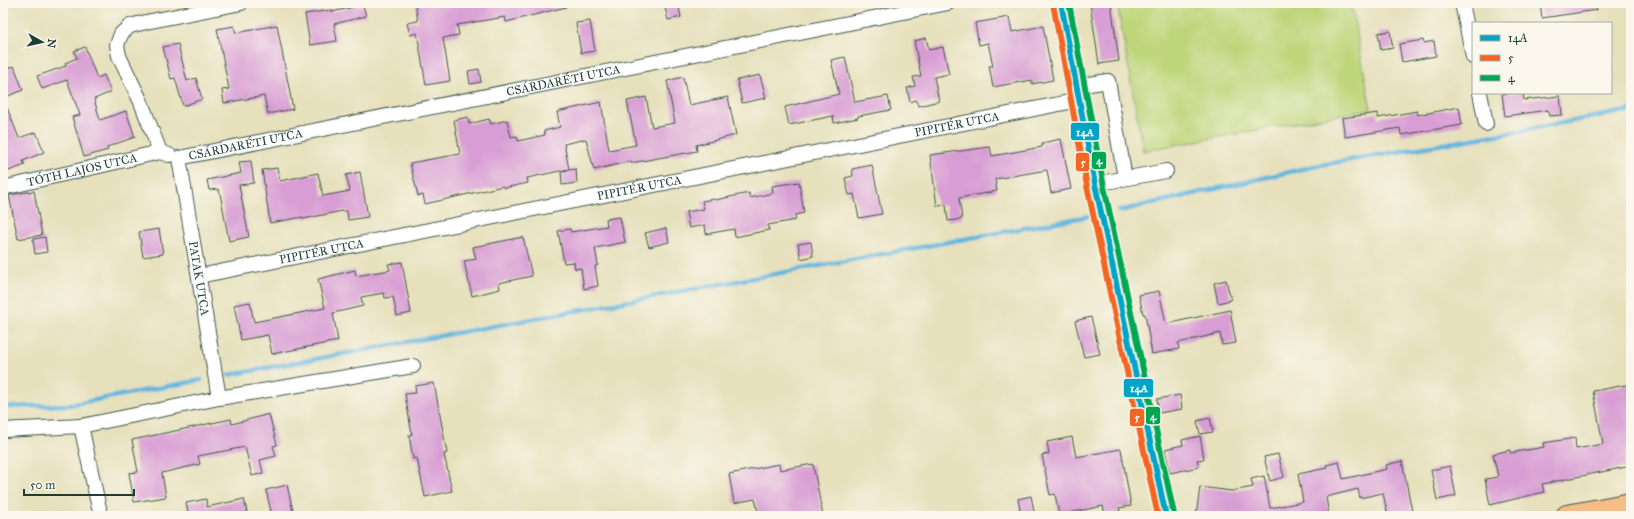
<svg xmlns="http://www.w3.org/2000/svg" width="1634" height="519" viewBox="0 0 1634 519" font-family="'IM FELL Great Primer',serif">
<rect width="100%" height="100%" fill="#fbf7ec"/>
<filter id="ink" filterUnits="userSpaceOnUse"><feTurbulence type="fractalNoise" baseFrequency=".025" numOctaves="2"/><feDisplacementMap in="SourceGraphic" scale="8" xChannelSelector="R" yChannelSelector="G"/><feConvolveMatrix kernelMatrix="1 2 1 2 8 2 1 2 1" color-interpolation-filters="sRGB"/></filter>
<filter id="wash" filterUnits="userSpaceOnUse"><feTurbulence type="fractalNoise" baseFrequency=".012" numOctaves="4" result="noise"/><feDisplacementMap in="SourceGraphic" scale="16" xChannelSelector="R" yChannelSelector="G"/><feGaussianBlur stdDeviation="0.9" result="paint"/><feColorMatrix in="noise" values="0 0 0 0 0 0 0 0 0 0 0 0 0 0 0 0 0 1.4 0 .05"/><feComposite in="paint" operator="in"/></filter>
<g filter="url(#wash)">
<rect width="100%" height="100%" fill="#e6e0bc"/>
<!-- garden -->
<path fill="#bed67a" stroke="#6e8a57" d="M1117 3H1351L1371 109 1143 151Z"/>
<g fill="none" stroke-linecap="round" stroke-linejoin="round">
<!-- stream -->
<path stroke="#63b6df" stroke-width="4.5" d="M1119 211 1315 166 1525 130 1631 110
M229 375 1089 216
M3 407 69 405 201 380"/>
</g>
<g id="blocks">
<!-- building -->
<path fill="#d89dd4" d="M415 3H565L566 7 506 22 505 17 457 25 459 35 443 38 450 81 426 85 417 33 410 35 407 23 418 21Z
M664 3H678L681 17 668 20Z
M1090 3H1111L1119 61 1099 64Z
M1540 3H1596L1597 10 1542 18Z
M363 5 366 16 334 24 337 41 310 45 305 14 332 10V12Z
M1009 17 1012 32 1043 26 1053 80 1032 84V80L993 87 989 66H993L988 43 979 45 975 23Z
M590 21 595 51 581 53 576 23Z
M277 25 293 109 268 114 264 96 224 103 222 90 229 89 217 29 234 26 236 33Z
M1390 31 1393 48 1381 50 1378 33Z
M926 38 929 50 943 47 949 74 934 77 939 101 919 106 915 100 910 102 907 88 915 86 913 77 921 76 914 41Z
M1423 40 1424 43 1434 41 1436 56 1402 62 1399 44Z
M178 44 187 81 196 78 202 99 183 106 175 78 171 79 163 47Z
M85 47 97 78 104 75 111 92 94 99 100 120 126 111 135 137 107 147 108 150 84 157 72 117 80 115 67 80 42 89 37 76 66 66 65 63 77 58 74 51Z
M845 57 855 102 888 96 891 110 858 116V118L834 123 833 116 789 125 785 107 839 94 831 60Z
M14 66 23 90 3 98V70Z
M479 69 481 82 470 84 468 71Z
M760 75 766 98 742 103 737 80Z
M683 77 689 105 728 97 736 135 696 145 697 151 631 163V161L594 170 586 139 564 144 569 169 527 178 528 183 504 188 503 186 425 204 423 195 418 196 410 163 460 154 454 120 468 117 469 124 489 119 491 124 507 120 511 137 517 136 518 141 545 135 544 131 560 127 557 112 601 102 609 150 636 145 627 101 646 97 652 127 675 123 667 81Z
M1510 93H1523L1524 100 1560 96 1562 115 1549 116 1548 110 1505 116 1502 94Z
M3 98 19 138 36 132 44 152 23 161 25 165 3 173Z
M1459 107 1462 125 1401 135 1400 128 1345 137 1342 118 1378 113V118L1417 111 1418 115Z
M1061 139 1071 189 1051 193 1047 170 995 179 997 191 959 198 962 219 948 221 946 205 937 206 930 155 990 147 992 156 1042 147V143Z
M251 161 254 183 239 185 249 237 229 241 220 193 218 189 209 190 207 180 241 173 239 162Z
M872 165 882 214 859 218 854 194 849 195 845 178 853 176 852 169Z
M277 168 280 181 318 173 323 196 350 191 346 175 360 172 368 217 348 220 347 211H342L303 219V217L270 223 262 170Z
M576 169 577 183 562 185 561 171Z
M799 182 804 213 795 215 796 220 768 225 769 230 735 237 734 229 706 234 705 225 689 228 686 212 704 209 702 201 714 199 715 200 749 193 750 198 773 193 772 186Z
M34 191 42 235 18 239 9 195Z
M620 217 625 242 595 248 598 265 595 266 598 286 584 289 581 268 575 269 574 262 564 263 558 231 570 229 571 232 607 226 606 219Z
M666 228 669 242 649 247 645 233Z
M159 229 163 254 143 257 139 232Z
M45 237 47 252 35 254 33 239Z
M523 237 532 276 499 283 500 289 472 296 464 261 476 259 473 247Z
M811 242 813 256 801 259 798 244Z
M402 262 411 313 397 316 393 297 385 298 384 293 361 297 363 306 333 313 338 341 272 354 268 335 241 340 234 305 250 302 254 322 325 308 318 279 355 270 356 276 390 270 388 264Z
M1226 280 1231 300 1218 303 1214 283Z
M1159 291 1166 324 1230 310 1236 343 1222 345 1220 333 1178 343 1179 349 1152 354 1145 314H1143L1139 295Z
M1091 317 1100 354 1084 357 1075 321Z
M434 383 447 453 444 454 452 491 425 497 417 458 413 459 409 435H412L405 394 416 393 415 386Z
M1631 384V466L1542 484 1544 492 1490 505 1485 479 1498 477 1493 454 1510 450V453L1544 447 1543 443 1575 438 1576 449 1603 444 1593 391Z
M1180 395 1182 409 1159 413 1157 399Z
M269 414 277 445 273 446 276 456 260 460 263 473 252 476 245 447 198 456 200 464 162 473 166 497 134 502 129 473 138 472 132 440 231 419 232 424Z
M1210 418 1213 432 1200 434 1197 421Z
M1200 436 1204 459 1197 460 1199 467 1170 473 1165 449 1183 445 1182 440Z
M1072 437 1076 457 1121 449 1131 506 1119 508 1120 511 1105 514 1103 506 1059 515 1055 494 1050 495 1042 455 1049 454 1047 442Z
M1278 454 1284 477 1270 481 1264 457Z
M1402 461 1412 511 1388 516 1383 493 1360 498 1358 489 1326 497 1329 516H1196L1200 487 1232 491 1253 487 1251 479 1264 476 1270 508 1303 502 1298 474 1327 468 1326 465 1339 462 1343 479 1387 469 1386 465Z
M779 464 780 470 813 464 823 516H759L755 499 734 503 729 474Z
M1450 466 1456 496 1437 500 1431 470Z
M287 485 294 516H272L266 490Z
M1031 496 1035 516H1021L1018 499Z
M206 499 207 507 244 499 248 516H189L186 503Z"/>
</g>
</g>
<g filter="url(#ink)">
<use href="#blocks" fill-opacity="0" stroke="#3d5548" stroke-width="1"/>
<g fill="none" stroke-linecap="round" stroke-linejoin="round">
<defs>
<g id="street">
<path d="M1061 3 1095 184 1166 516"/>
<path d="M1462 3 1473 57"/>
<path d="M1077 86 1108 81 1125 178"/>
<path d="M1480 93 1486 124"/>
<path d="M160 152 141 102 119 56 117 45 121 34 130 26 146 22 241 3"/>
<path id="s1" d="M179 158 948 3"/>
<path id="s2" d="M179 158 219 398"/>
<path d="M1095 184 1166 171"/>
<path id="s3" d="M3 188 160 152 169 155"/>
<path id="s4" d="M199 276 1079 100"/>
<path d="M81 426 99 508"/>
<path d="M3 430 81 426 219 398 413 366"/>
</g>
<path id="primary" d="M1567 516 1631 504"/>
</defs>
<!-- street casing -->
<use href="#street" stroke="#3d5548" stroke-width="16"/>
<!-- primary casing -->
<use href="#primary" stroke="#3d5548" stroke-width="24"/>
<!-- street -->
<use href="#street" stroke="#fff" stroke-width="14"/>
<!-- primary -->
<use href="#primary" stroke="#f7bd88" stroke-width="22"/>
<defs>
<path id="bus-1" d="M1061 3 1095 184 1166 516"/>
<path id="bus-2" d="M1053 4 1087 186 1158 516"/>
<path id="bus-3" d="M1069 3 1103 182 1174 514"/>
</defs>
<!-- bus-1 casing -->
<use href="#bus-1" stroke="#fbf7ec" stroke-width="9"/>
<!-- bus-2 casing -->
<use href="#bus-2" stroke="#fbf7ec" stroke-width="9"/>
<!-- bus-3 casing -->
<use href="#bus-3" stroke="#fbf7ec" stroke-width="9"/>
<!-- bus-1 -->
<use href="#bus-1" stroke="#02a4c6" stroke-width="6"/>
<!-- bus-2 -->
<use href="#bus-2" stroke="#f26522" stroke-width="6"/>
<!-- bus-3 -->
<use href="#bus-3" stroke="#00a651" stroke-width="6"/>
</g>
</g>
<g text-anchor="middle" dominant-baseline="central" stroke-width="4" stroke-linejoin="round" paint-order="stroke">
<!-- street labels -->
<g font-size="12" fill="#1f3d34" stroke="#fbf7ec">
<text stroke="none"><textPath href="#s1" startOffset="392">CSÁRDARÉTI UTCA</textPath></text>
<text stroke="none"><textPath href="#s4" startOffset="773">PIPITÉR UTCA</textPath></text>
<text stroke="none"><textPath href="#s1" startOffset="68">CSÁRDARÉTI UTCA</textPath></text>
<text stroke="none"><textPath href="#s3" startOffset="81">TÓTH LAJOS UTCA</textPath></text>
<text stroke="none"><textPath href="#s4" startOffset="449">PIPITÉR UTCA</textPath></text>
<text stroke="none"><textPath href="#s4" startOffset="125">PIPITÉR UTCA</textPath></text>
<text stroke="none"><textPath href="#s2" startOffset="122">PATAK UTCA</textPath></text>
</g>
</g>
<g stroke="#fbf7ec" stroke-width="1.5">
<rect x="1070" y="122" width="30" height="19" rx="4" fill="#02a4c6"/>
<rect x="1091" y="151" width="16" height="19" rx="4" fill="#00a651"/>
<rect x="1075" y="152" width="15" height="20" rx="4" fill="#f26522"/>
<rect x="1123" y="378" width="31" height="20" rx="4" fill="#02a4c6"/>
<rect x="1145" y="406" width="16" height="19" rx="4" fill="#00a651"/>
<rect x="1129" y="408" width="16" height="19" rx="4" fill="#f26522"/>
</g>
<g font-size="11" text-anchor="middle" font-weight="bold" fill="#fff">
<text x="1085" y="136">14A</text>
<text x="1099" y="164">4</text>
<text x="1083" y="166">5</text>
<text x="1139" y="392">14A</text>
<text x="1153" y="420">4</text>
<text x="1137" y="421">5</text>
</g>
<!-- margin -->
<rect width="1634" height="519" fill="none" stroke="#fbf7ec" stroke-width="16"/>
<!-- legend -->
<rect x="1472" y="22" width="140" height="72" fill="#fbf7ec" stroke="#a3ada2"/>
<rect x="1480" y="35" width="20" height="6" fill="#02a4c6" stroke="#a3ada2"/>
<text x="1508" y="42" font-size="12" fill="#1f3d34">14A</text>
<rect x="1480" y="55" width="20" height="6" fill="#f26522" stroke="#a3ada2"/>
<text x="1508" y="62" font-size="12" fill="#1f3d34">5</text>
<rect x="1480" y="75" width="20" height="6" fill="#00a651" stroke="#a3ada2"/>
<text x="1508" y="82" font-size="12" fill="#1f3d34">4</text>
<!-- north arrow -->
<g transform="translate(42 42) rotate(98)" stroke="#fbf7ec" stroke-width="3" paint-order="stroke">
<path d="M0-3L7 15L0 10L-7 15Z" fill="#1f3d34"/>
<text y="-6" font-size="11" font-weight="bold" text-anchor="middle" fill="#1f3d34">N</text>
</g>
<!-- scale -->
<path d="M24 489v6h110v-6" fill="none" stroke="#1f3d34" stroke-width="2"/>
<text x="30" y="489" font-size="12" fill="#1f3d34" stroke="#fbf7ec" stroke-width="3" paint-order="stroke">50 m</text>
</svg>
